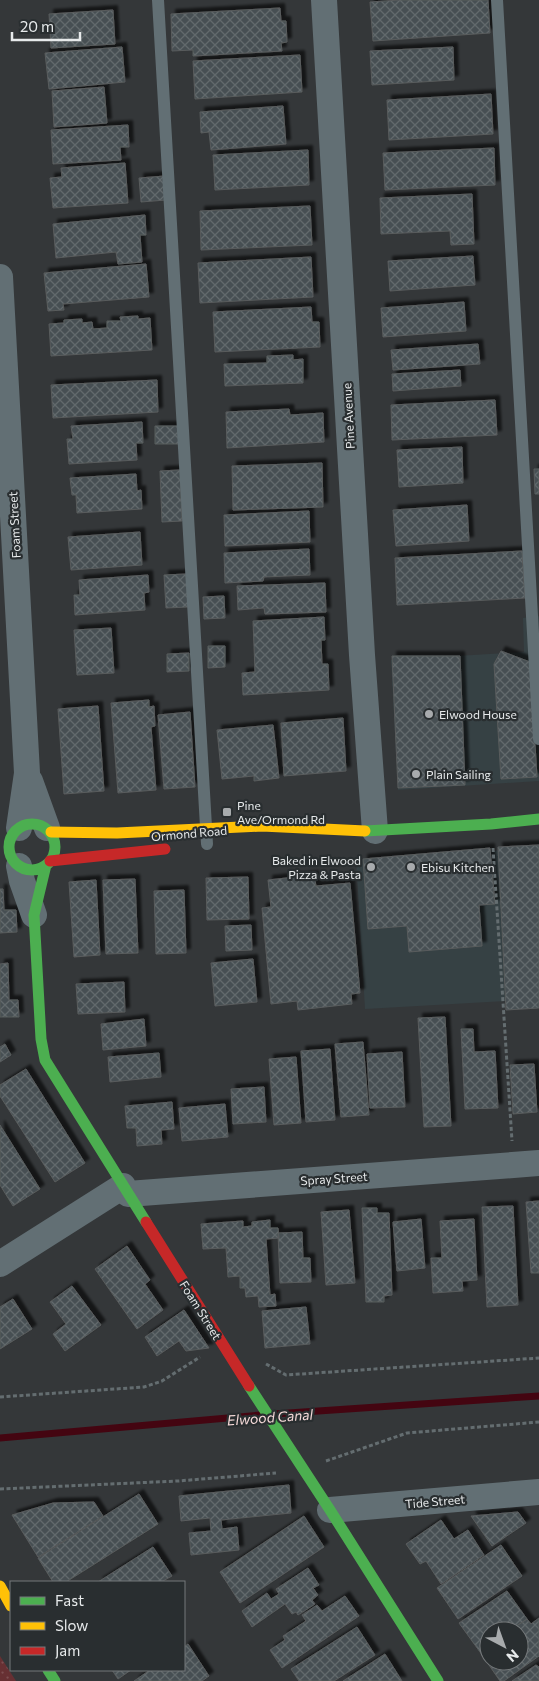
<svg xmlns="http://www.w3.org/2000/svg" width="539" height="1681" viewBox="0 0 539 1681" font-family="Commissioner,sans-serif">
<defs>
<pattern id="park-dots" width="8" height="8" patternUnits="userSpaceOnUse" patternTransform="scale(1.25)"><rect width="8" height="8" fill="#673033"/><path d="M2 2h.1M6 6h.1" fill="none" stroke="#7d4e51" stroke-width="1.8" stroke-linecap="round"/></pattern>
<pattern id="building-cross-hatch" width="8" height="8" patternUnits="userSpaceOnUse" patternTransform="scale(1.25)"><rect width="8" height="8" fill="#475053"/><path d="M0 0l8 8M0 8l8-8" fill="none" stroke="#62696c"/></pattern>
<filter id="shadow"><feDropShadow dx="4.5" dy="-4.5" stdDeviation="1" flood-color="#0009"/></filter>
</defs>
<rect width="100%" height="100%" fill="#343739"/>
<!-- built -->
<path fill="#364144" d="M539 616V781L398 790 391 660 524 652 523 618Z
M539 848V999L365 1009 356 859Z"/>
<!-- park -->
<path fill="url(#park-dots)" d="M0 1656 16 1681H0Z"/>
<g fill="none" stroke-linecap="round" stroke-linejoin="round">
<!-- stream -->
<path stroke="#440511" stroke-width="7" d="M274 1414 539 1396
M0 1438 261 1415"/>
</g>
<!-- building -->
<path fill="url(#building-cross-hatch)" stroke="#595c5d" filter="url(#shadow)" d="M400 0H488L490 33 373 41 370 2Z
M280 8 281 21H286L287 42 281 43 282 51 193 56V50L172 51 171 14Z
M113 10 115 44 51 48 49 14Z
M122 47 125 82 49 89 45 53Z
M453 47 454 80 372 85 370 51Z
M300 55 302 92 195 99 193 61Z
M104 87 107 123 54 127 52 91Z
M491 94 493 134 389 140 387 100Z
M283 106 286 144 211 150 209 132 201 133 200 112Z
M128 125 129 147H120L121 160 53 164 51 130Z
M494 148 495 185 385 190 383 153Z
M308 150 309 185 215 190 213 155Z
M125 163 128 203 53 208 50 178 62 177 61 168Z
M165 176 166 200 141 202 139 178Z
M472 194 474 244 451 245 450 231 381 234 380 198Z
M310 206 312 245 201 250 200 211Z
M145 215 146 235H140L142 262 118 264 116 252 56 258 53 224Z
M473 256 475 285 390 291 388 261Z
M311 257 313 297 200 303 198 263Z
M146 264 149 297 63 304 64 310 48 311 44 273Z
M464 302 466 331 383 337 381 308Z
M311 307 312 322H319L320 347 215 352 213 312Z
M138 316V319L150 318 152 350 51 356 49 324 64 323V320L82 319V323L92 322 93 329 107 328V321H121L120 317Z
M478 344 480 364 393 370 391 350Z
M293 355V360L303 359V383L225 386 224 364 267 363V356Z
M460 370 461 386 393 391 392 374Z
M157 380 158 412 53 418 51 385Z
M495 400 497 435 392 440 391 405Z
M289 409 290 415 323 413 324 442 227 448 226 412Z
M142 422 143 443H136L137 460 69 464 67 439H73L71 426Z
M155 426H180V444H155Z
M462 447 463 483 399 487 397 450Z
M322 463 323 507 233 510 232 466Z
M534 469H539V494H535Z
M180 470 182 521 162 522 160 471Z
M136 474 137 491 141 490 142 509 77 513 76 495H72L70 478Z
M467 505 469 541 396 546 393 510Z
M309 511 310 542 225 546 224 515Z
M140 532 142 565 71 570 68 537Z
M309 549 310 575 264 577 263 581 225 583 224 553Z
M522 551 525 598 397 605 395 558Z
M186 574 188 607 166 608 164 575Z
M148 575 149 592 144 593 145 610 75 615 74 595H80L79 580Z
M325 583 326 612 265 614 264 608 238 610 237 586Z
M224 596 225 618 204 619 203 597Z
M324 617 325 640H321L322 664H328L329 690 243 695 242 673 255 672 253 621Z
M111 628 114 673 77 675 74 630Z
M208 646H225V667L208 668Z
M501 651 530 662 537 777 501 779 494 664Z
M189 653V671L167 672V654Z
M392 656H460L465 785 398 788Z
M149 700V707L154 706 155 726 151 727 156 790 118 793 111 703Z
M98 706 104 791 64 794 58 709Z
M190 712 195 787 164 789 158 715Z
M343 718 346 771 284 776 281 723Z
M273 725 279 778 254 781V776L222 779 217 730Z
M539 845V1008L506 1010 498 847Z
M490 848 495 904 479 905 482 946 409 952 407 926 368 929 363 859Z
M314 875 316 886 350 883 360 993 351 994 352 1004 298 1010 297 1001 271 1004 262 908 271 907 268 880Z
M248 877 249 919 207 920 206 878Z
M135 879 138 953 106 954 103 880Z
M96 880 100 955 74 957 69 882Z
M0 889H3L4 910H16L17 932 0 933Z
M184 890 186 953 156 954 154 891Z
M251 925 252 950 226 951 225 926Z
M253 959 257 1002 215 1006 211 963Z
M8 963 9 1000H18L19 1017H0V964Z
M124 982 125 1012 78 1014 76 984Z
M445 1017 451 1126 424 1127 418 1018Z
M144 1019 146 1046 103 1050 101 1024Z
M461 1029H473L474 1052 495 1051 498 1108 465 1109Z
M363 1042 369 1115 341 1117 335 1044Z
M5 1044 11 1055 0 1062V1047Z
M330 1049 335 1120 306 1122 301 1051Z
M402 1052 405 1107 370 1108 367 1054Z
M159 1053 161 1077 110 1082 108 1057Z
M296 1057 301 1123 274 1125 269 1059Z
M534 1064 537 1112 513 1114 510 1065Z
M26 1069 85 1163 55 1182 0 1096V1085Z
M264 1087 266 1122 233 1124 231 1089Z
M172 1102 174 1129 161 1130 162 1144 137 1146 136 1128H127L125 1106Z
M225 1104 228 1137 182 1141 179 1108Z
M0 1125 40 1189 13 1206 0 1185Z
M539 1201V1273H531L526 1202Z
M513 1206 518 1305 487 1307 482 1207Z
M362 1208H377V1213H389L392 1295 384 1296V1302H366Z
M349 1210 355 1283 326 1285 321 1212Z
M421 1219 425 1268 397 1271 393 1222Z
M474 1219 477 1280 462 1281 463 1291 433 1293 431 1258H442L440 1221Z
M270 1220V1228H278L279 1238 266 1239 270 1295 275 1294 276 1306 259 1307 258 1296 246 1297 245 1288H240V1276L228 1277 226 1248 203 1249 201 1224 243 1221V1227L252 1226V1222Z
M302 1232 303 1258H310L311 1282 280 1283 278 1233Z
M127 1246 150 1280 145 1284 163 1310 137 1329 95 1269Z
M72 1286 101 1325 65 1351 53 1334 66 1324 50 1302Z
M13 1299 32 1329 0 1349V1307Z
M306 1307 310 1344 265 1348 262 1311Z
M184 1310 209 1348 186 1351 179 1341 157 1356 145 1337Z
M289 1485 291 1513 221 1520 222 1529 237 1527 239 1550 191 1555 189 1533 211 1531 210 1518 181 1521 179 1496Z
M139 1494 158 1524 66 1582H53L38 1558Z
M94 1502 103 1516 38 1557 12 1515 53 1503Z
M518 1512 526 1523 492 1546 471 1516Z
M304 1516 324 1547 240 1603 220 1572Z
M441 1520 454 1539 468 1530 484 1555 441 1584 426 1561 420 1564 406 1544Z
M501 1545 522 1576 458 1619 437 1588Z
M153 1547 172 1576 161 1582H98Z
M308 1568 319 1585 313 1588 318 1595 312 1600 315 1604 298 1615 296 1612 292 1614 285 1604 252 1627 242 1611 267 1593 271 1599 279 1594 276 1589Z
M507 1591 527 1619 509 1631H489V1646L480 1652 459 1623Z
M345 1596 359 1616 282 1668 270 1650 285 1640 283 1636 306 1621 302 1615 317 1605 322 1611Z
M539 1618V1656L504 1681H500L480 1652 489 1646V1661H519V1631H509L527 1619 531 1624Z
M357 1627 375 1655 334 1681H299L291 1669Z
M188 1644 209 1676 202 1681H134L150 1670H184V1647Z
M385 1654 402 1681H343Z
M536 1665 539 1667V1681H512Z
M112 1670H131L118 1679Z"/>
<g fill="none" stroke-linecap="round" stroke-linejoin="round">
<!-- path -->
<path stroke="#646d70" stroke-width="3" stroke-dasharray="4 2.5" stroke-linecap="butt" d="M493 848 512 1141
M266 1364 286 1375 539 1358
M0 1397 144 1387 162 1381 200 1357
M326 1461 407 1433 539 1422
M0 1489 178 1481 276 1473"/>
<!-- lane -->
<path stroke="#626f74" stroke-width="12" d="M158 0 207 844
M497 0 539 739"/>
<!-- street -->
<path stroke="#626f74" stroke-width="26" d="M324 0 362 655 375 831
M0 277 27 773 19 828
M30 781 47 828
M19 866 22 881 34 915
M128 1194 539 1163
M0 1264 123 1186
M330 1510 539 1492"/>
<!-- fast -->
<path stroke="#4caf50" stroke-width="11" d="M9 847a23 23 0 1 1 46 0a23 23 0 1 1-46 0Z
M365 831 491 824 539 819
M46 865 34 915 41 1039 45 1060 146 1222
M249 1386 330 1510 438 1681
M48 1670 55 1681"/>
<!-- slow -->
<path stroke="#ffc107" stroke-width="11" d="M51 832 117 833 262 826 365 831
M0 1586 11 1606"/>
<!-- jam -->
<path stroke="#c62828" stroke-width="11" d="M50 861 165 849
M146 1222 249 1386"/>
</g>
<!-- markers -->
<g fill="#a8abad" stroke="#292e30" stroke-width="2">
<circle cx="429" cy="714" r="5"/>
<circle cx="416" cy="774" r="5"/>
<rect x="222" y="807" width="10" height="10" rx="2.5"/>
<circle cx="371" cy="867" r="5"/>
<circle cx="411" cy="867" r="5"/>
</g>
<g text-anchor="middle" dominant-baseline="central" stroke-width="4.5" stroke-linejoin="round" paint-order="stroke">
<!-- street labels -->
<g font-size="12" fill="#e7eaeb" stroke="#292e30">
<text transform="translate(348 416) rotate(-93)">Pine Avenue</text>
<text transform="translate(14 525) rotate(-93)">Foam Street</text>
<text transform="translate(189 833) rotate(-5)">Ormond Road</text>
<text transform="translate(334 1178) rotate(-4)">Spray Street</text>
<text transform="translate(201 1310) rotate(58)">Foam Street</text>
<text transform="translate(435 1501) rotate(-5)">Tide Street</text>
</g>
<!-- poi labels -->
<g font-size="12" fill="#e7eaeb" stroke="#292e30" text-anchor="start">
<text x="439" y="714">Elwood House</text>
<text x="426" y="774">Plain Sailing</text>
<text x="237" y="805">Pine<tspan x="237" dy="14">Ave/Ormond Rd</tspan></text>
<text x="361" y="860" text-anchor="end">Baked in Elwood<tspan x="361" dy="14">Pizza &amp; Pasta</tspan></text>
<text x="421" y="867">Ebisu Kitchen</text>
</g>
<!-- water labels -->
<g font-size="14" font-style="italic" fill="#f7dbda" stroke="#292e30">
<text transform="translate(270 1417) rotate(-4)">Elwood Canal</text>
</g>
</g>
<!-- legend -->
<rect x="10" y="1581" width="175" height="90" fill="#292e30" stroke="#75797b"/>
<rect x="20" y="1597" width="25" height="8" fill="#4caf50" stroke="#75797b"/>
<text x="55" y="1606" font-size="15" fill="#e7eaeb">Fast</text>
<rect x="20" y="1622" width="25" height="8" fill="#ffc107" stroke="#75797b"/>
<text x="55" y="1631" font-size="15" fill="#e7eaeb">Slow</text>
<rect x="20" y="1647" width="25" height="8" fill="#c62828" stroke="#75797b"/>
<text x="55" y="1656" font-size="15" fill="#e7eaeb">Jam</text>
<!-- north arrow -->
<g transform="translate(504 1646) rotate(139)"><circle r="24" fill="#292e30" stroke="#75797b"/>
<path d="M0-4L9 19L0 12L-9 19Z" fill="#a8abad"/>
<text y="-8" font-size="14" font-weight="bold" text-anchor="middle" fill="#e7eaeb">N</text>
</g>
<!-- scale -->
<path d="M12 32v8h68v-8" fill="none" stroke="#e7eaeb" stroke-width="2.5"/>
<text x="20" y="32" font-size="15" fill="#e7eaeb" stroke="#292e30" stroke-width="4" paint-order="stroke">20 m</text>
</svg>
